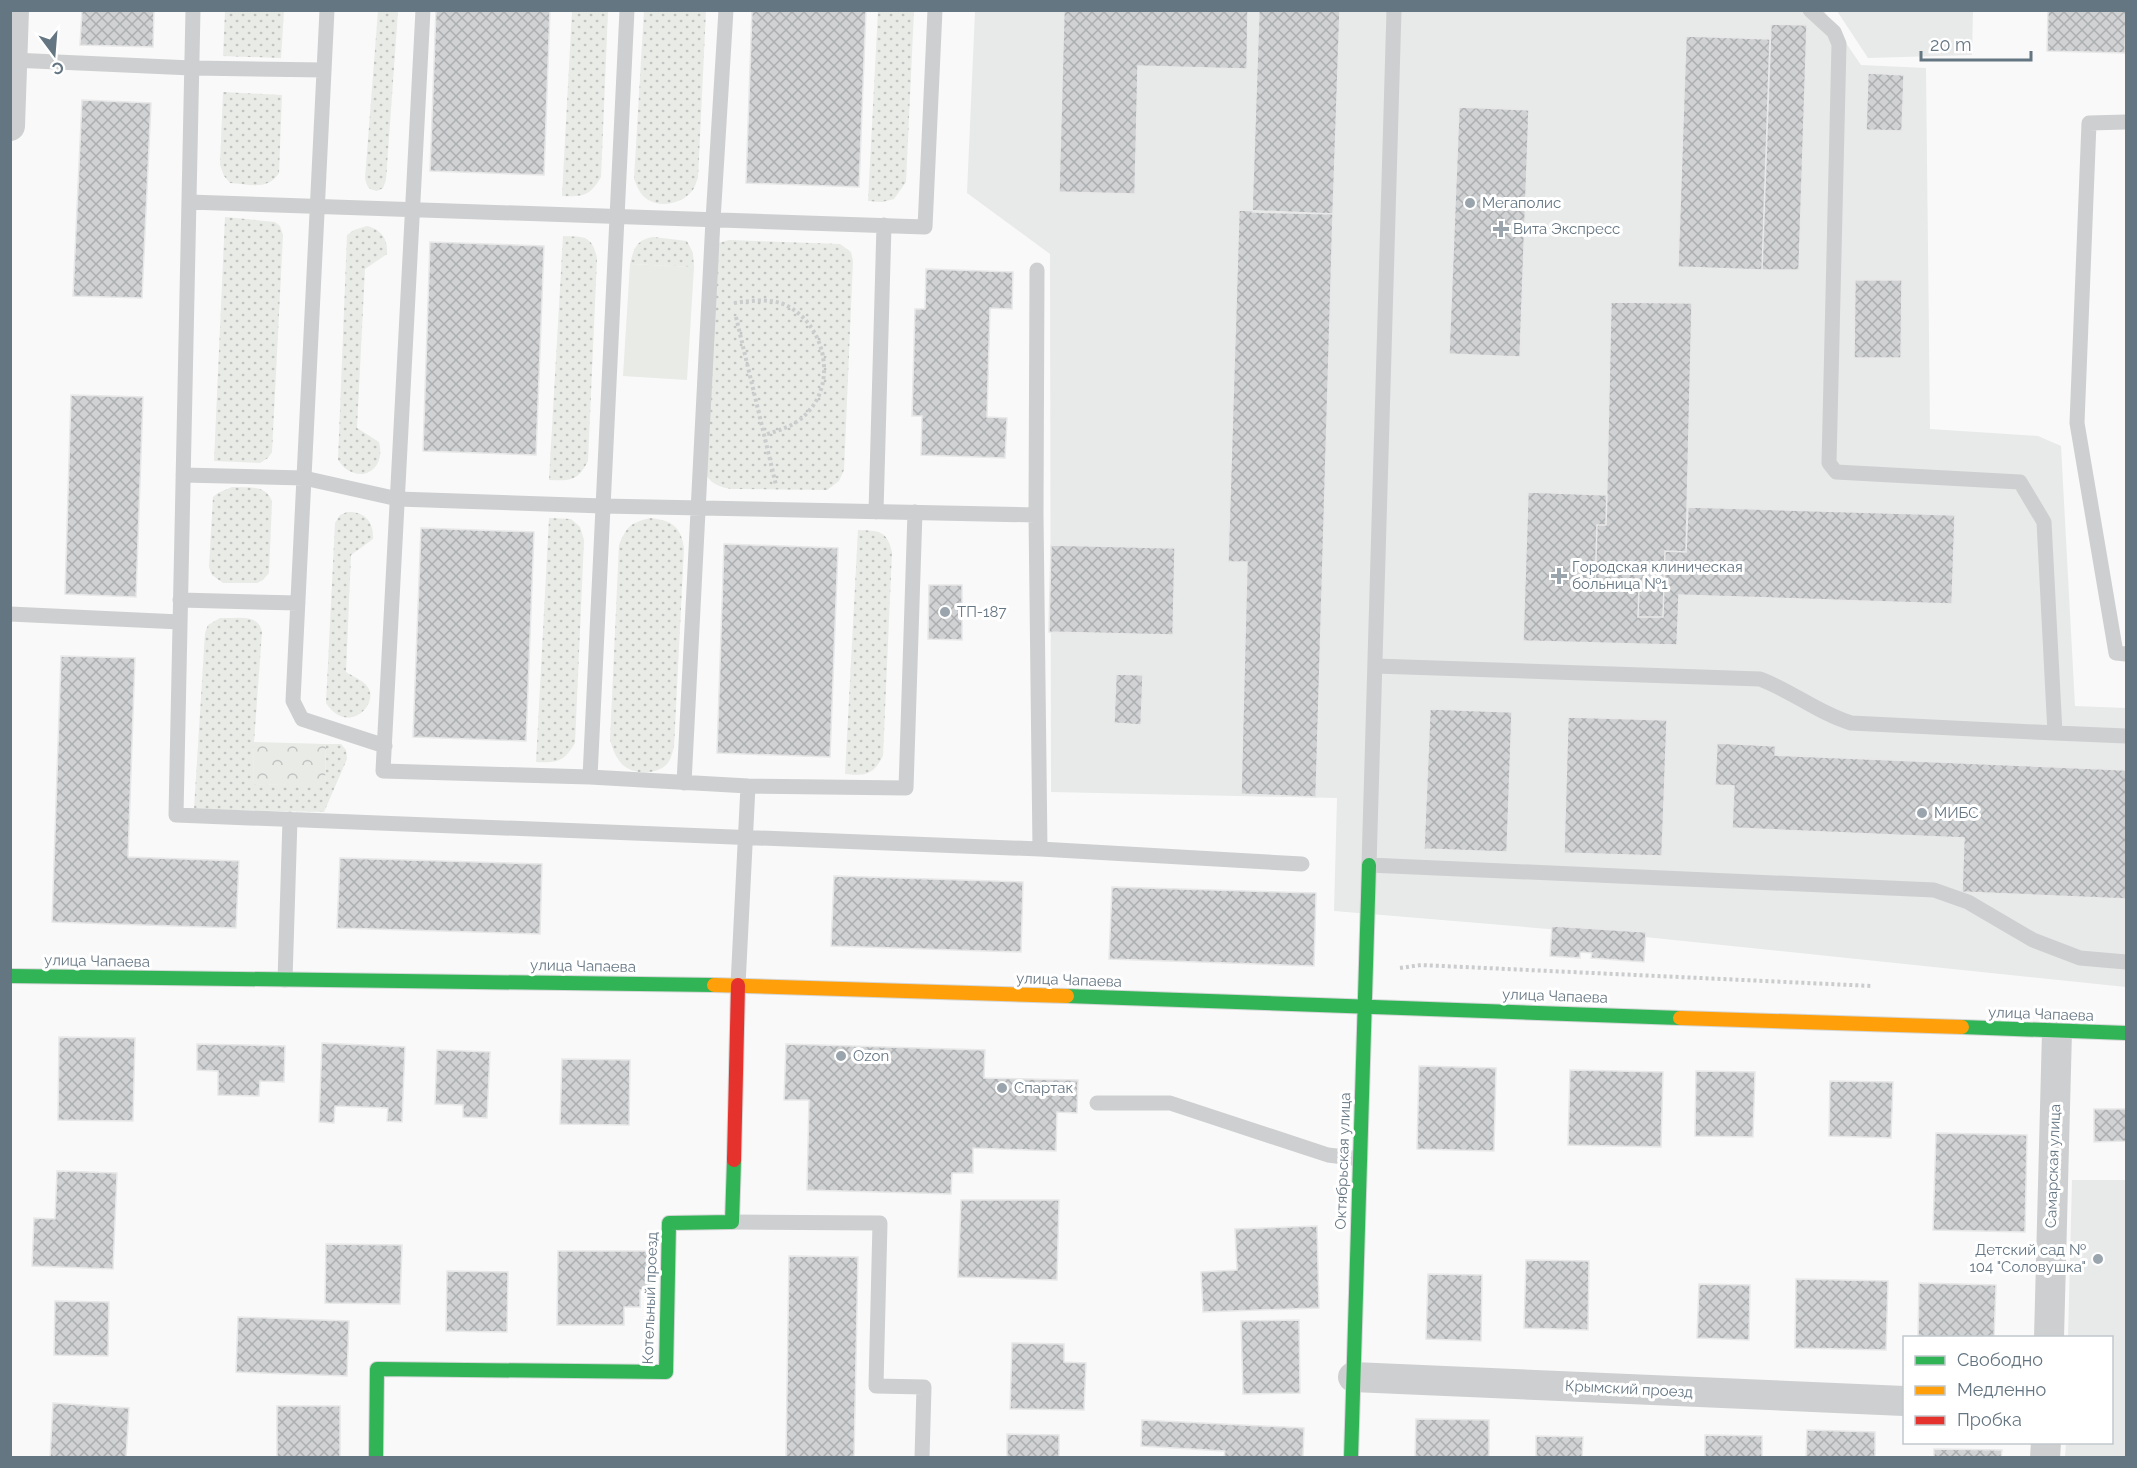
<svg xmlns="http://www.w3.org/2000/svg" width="2137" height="1468" viewBox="0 0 2137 1468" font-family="Raleway,sans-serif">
<defs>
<pattern id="grass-dots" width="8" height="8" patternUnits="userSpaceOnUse" patternTransform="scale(1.5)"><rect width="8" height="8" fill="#e8ebe6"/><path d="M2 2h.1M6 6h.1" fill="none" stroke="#c0c3c0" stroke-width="1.8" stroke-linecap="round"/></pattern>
<pattern id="forest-crowns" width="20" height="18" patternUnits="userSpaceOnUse" patternTransform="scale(1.5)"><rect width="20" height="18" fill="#e8ebe6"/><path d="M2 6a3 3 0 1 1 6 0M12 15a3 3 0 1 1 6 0" fill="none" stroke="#c0c3c0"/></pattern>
<pattern id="building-cross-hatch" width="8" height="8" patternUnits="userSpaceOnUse" patternTransform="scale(1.5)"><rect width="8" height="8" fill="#d0d2d3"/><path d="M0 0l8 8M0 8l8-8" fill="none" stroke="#acafb1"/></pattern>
</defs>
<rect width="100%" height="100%" fill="#f9f9f9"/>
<!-- built -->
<path fill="#e8e9e9" d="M975 11H1824L1861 65 1926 68 1930 429 2038 436 2061 446 2075 706 2126 708V987L1645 937 1334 911 1337 798 1051 792 1050 254 967 193Z
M1837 11H1973L1972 55 1868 58Z
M2072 1180H2126V1457H2065L2066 1443 2112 1442V1338L2068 1337Z"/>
<!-- grass -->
<path fill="url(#grass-dots)" d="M644 10 706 11 698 178C696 182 695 188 692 191 680 206 652 210 640 192 638 189 636 183 634 179Z
M225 11H284L281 58 223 56Z
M378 11H398L386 180 383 188 377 191C368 189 367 187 365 178Z
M572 11H608L601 177C590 196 583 197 562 196Z
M878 11H914L906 182 894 199 882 202 868 201Z
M223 92 282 95 279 173C267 191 250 184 230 183L224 176 220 165Z
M225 217 275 222 280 226 283 235 272 452 268 458 260 463 214 461Z
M367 226C382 230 388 239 387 254L365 269 357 428 379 442C387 473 355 486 338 460L347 235 354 230Z
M563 236C584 237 592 235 597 258L588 461C578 481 570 481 549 480Z
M653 237 687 241 693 253 694 267 630 264C634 248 636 240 653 237Z
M729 240 840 244 851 252 853 261 844 470 839 481 827 490 732 489C720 487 713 485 706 475L718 243Z
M232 487C248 488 267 484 272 502L269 573 263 580 257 583H223L212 575 209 567 213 497 218 493Z
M347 512C365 511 374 522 373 539L351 555 346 672C352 676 362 680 367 686 381 703 348 737 326 703L335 523 340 515Z
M549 518 571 519 580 527 584 540 575 743C564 762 557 763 536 762Z
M650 518C671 520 681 526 684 548L674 747C672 753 671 760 667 764 657 775 634 775 623 765 616 758 613 750 610 740L619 545C627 526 630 523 650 518Z
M858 530C879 531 887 530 892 552L883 756C873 775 866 776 845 774Z
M220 618C236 619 259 613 262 632L254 742 253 784 325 785 326 744H341L346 750 347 759 324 812 194 809 205 633 208 625Z"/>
<!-- forest -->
<path fill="url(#forest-crowns)" d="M254 742 326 744 325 786 253 784Z"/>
<!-- garden -->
<path fill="#e8ebe6" d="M630 264 694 267 687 380 623 376Z"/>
<!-- building -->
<path fill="url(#building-cross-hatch)" stroke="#e8e8e8" stroke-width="1.5" d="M82 10H154L153 47 80 45Z
M436 10H550L544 175 430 171Z
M752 10H866L859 187 746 183Z
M1064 10H1248L1247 69 1138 66 1135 194 1059 192Z
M1259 10H1340L1333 214 1252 212Z
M2048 10H2126L2125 53 2047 51Z
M1771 24 1807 25 1799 270H1762Z
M1686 36 1770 39 1762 270 1678 267Z
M1868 73 1904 75 1902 131 1866 130Z
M82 100 151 103 142 298 73 296Z
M1459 107 1529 110 1520 357 1449 354Z
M1239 210 1333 214 1316 797 1241 794 1247 562H1228Z
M430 242 544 246 536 455 423 451Z
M926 269 1013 272 1012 309 990 308 987 417 1007 418 1005 458 921 455 922 416H912L915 309H925Z
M1855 280H1902L1901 358H1854Z
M1611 302 1692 303 1686 552 1665 551 1663 617H1638L1639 590 1595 589 1597 525H1606Z
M71 395 143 397 136 597 65 594Z
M1528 492 1607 495 1606 525H1597L1595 589 1639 590 1638 617H1663L1665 551 1686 552 1688 507 1955 515 1952 604 1679 595 1677 645 1523 641Z
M421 528 534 532 526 741 413 737Z
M724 544 838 548 830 757 717 753Z
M1051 545 1175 548 1173 635 1049 632Z
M929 585H962V640L928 639Z
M61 656 135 658 128 857 239 861 236 928 52 922Z
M1116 674 1143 675 1141 725 1114 723Z
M1430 709 1512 712 1507 852 1424 849Z
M1568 717 1667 720 1662 856 1564 853Z
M1717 743 1776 746 1775 755 2126 770V899L1962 892 1964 838 1732 828 1734 786 1715 785Z
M340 858 542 864 540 934 337 928Z
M834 876 1023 882 1021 952 831 946Z
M1112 887 1316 893 1314 966 1109 959Z
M1552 926 1646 932 1644 962 1591 958 1592 953 1580 952V958L1550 956Z
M59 1037 135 1038 133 1121 58 1120Z
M322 1043 405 1047 402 1122 387 1121 388 1108 335 1106 334 1123 319 1122Z
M197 1044 285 1046 284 1082 260 1081 259 1096 218 1095V1071L197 1070Z
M786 1044 985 1050 984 1078 1078 1080 1077 1113 1057 1112 1056 1151 973 1148V1173H952L951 1194 807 1190 809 1100H784Z
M437 1050 490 1052 487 1118 463 1117V1105L435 1104Z
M562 1059 630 1060 629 1125 560 1124Z
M1419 1066 1496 1068 1494 1151 1417 1149Z
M1570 1070 1663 1072 1661 1147 1568 1145Z
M1696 1071 1755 1072 1753 1137 1695 1136Z
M1830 1081 1893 1082 1891 1138 1829 1136Z
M2094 1109H2126V1141L2094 1142Z
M1936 1133 2027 1135 2025 1232 1933 1230Z
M57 1171 117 1173 113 1269 32 1266 34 1218 55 1219Z
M961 1200H1059L1057 1280 958 1277Z
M1317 1226 1319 1308 1203 1312 1201 1272 1237 1270 1235 1229Z
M326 1244 402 1245 400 1304 325 1303Z
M558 1251H655V1290H640V1307H624V1325H557Z
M789 1256 858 1257 854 1458H786Z
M1526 1260 1589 1261 1588 1330 1524 1328Z
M447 1271 508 1272 507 1332 446 1331Z
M1428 1274 1482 1275 1481 1341 1426 1339Z
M1796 1279 1888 1281 1886 1350 1795 1348Z
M1919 1283 1996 1285 1994 1338H1918Z
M1699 1284 1750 1285 1749 1340 1697 1338Z
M55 1301 109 1302 108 1356 54 1355Z
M238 1317 349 1321 347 1376 236 1372Z
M1299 1320 1300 1393 1243 1394 1241 1321Z
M1012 1343 1064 1344V1362L1086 1363 1084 1410 1010 1409Z
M53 1403 129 1408 126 1458H50Z
M277 1406H340V1458H277Z
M1416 1419 1489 1420V1458H1415Z
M1142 1420 1304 1428 1303 1458H1224L1225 1451 1141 1446Z
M1807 1430 1875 1432V1458H1806Z
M1007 1434 1059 1435V1458H1007Z
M1705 1435 1762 1436V1458H1705Z
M1536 1436 1583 1437 1582 1458H1536Z
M1934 1449 2002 1450 2001 1458H1934Z"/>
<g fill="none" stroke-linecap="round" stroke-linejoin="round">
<defs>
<path id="fast" d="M10 976 714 985
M1067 996 1680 1018
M1962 1027 2126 1033
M376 1458 377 1369 666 1372 669 1223 732 1222 734 1160
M1351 1458 1369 865"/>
<path id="slow" d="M714 985 1067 996
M1680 1018 1962 1027"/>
<path id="jam" d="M734 1160 738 985"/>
</defs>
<!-- fast casing -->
<use href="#fast" stroke="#d5d6d7" stroke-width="16"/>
<!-- slow casing -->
<use href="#slow" stroke="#d5d6d7" stroke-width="16"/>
<!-- jam casing -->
<use href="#jam" stroke="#d5d6d7" stroke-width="16"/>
<!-- path -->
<path stroke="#cbcccd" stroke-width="4" stroke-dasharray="3 3" stroke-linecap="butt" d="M734 303C750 301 767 298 783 304 824 321 838 380 808 412 796 426 780 430 764 435
M736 317 776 485
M1400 968 1421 965 1872 986"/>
<!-- lane -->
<path stroke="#cecfd0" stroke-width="15" d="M193 10 176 815 1040 849 1302 864
M327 10 293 701 302 719 385 746
M423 10 383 771 590 777 748 786 906 788 915 512
M1394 10 1369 865 1934 890 1968 902 2033 940 2080 958 2126 962
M1810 10 1834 32 1839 44 1829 463 1836 472 2020 482 2044 522 2055 733 2126 736
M12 60 192 68 324 70
M2126 122 2089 123 2077 423 2116 653 2126 654
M189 202 925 227 935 10
M1037 270 1036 515 1040 849
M183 475 304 478 398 499 603 506 1036 515
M876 512 884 225
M180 600 298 603
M10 614 180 622
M1375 666 1760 679C1792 691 1818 713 1851 723L2055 733
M590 777 627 10
M684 783 713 220 726 10
M285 980 290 819
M738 985 748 786
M1097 1103H1170L1328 1155 1360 1159
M732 1222 880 1223 876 1386 924 1387 922 1458"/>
<!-- street -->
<path stroke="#cecfd0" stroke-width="30" d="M10 126 14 10
M2049 1338 2057 1031
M1353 1377 1904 1401
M2045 1458 2046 1442"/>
<!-- fast -->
<use href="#fast" stroke="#30b455" stroke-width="14"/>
<!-- slow -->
<use href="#slow" stroke="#ff9f0a" stroke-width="14"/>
<!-- jam -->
<use href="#jam" stroke="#e5322d" stroke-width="14"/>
</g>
<!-- markers -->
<g fill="#99a4ac" stroke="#fff" stroke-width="2">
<circle cx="1470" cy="203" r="6"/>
<path d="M1498 220h6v6h6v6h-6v6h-6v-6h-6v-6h6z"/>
<path d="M1556 567h6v6h6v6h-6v6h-6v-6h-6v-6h6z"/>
<circle cx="945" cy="612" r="6"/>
<circle cx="1922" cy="813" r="6"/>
<circle cx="841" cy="1056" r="6"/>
<circle cx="1002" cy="1088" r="6"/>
<circle cx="2098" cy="1259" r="6"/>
</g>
<g text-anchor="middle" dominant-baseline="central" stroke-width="6" stroke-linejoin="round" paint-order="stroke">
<!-- poi labels -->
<g font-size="15" fill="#657683" stroke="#fff" text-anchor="start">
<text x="1482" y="203">Мегаполис</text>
<text x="1513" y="229">Вита Экспресс</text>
<text x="1572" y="567">Городская клиническая<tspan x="1572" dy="17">больница №1</tspan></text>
<text x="957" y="612">ТП-187</text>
<text x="1934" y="813">МИБС</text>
<text x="853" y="1056">Ozon</text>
<text x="1014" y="1088">Спартак</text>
<text x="2086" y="1250" text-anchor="end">Детский сад №<tspan x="2086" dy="17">104 "Соловушка"</tspan></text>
</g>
<!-- street labels -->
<g font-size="15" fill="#657683" stroke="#fff">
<text transform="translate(97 961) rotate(1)">улица Чапаева</text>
<text transform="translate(583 966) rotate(1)">улица Чапаева</text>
<text transform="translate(1069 980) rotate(2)">улица Чапаева</text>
<text transform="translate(1555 996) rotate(2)">улица Чапаева</text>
<text transform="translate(2041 1014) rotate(2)">улица Чапаева</text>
<text transform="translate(1343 1161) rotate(-88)">Октябрьская улица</text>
<text transform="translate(2053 1166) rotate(-88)">Самарская улица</text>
<text transform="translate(650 1298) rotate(-88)">Котельный проезд</text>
<text transform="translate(1629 1389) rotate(3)">Крымский проезд</text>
</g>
</g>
<!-- border -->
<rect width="2137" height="1468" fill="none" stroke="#657683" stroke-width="24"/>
<!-- legend -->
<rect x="1903" y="1336" width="210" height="108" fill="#ffffff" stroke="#c1c8cd" stroke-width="1.5"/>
<rect x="1915" y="1356" width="30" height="9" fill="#30b455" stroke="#c1c8cd" stroke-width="1.5"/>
<text x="1957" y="1366" font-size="18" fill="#657683">Свободно</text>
<rect x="1915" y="1386" width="30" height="9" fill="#ff9f0a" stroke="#c1c8cd" stroke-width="1.5"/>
<text x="1957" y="1396" font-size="18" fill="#657683">Медленно</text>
<rect x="1915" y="1416" width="30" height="9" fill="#e5322d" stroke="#c1c8cd" stroke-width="1.5"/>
<text x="1957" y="1426" font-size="18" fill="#657683">Пробка</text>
<!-- north arrow -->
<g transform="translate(54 54) rotate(164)" stroke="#ffffff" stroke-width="4.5" paint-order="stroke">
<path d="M0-4.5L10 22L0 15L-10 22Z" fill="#657683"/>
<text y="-9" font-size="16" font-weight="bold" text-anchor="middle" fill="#657683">С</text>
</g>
<!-- scale -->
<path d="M1921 51v9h110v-9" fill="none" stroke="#657683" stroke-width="3"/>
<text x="1930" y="51" font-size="18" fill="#657683" stroke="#ffffff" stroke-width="4.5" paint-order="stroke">20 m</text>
</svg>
